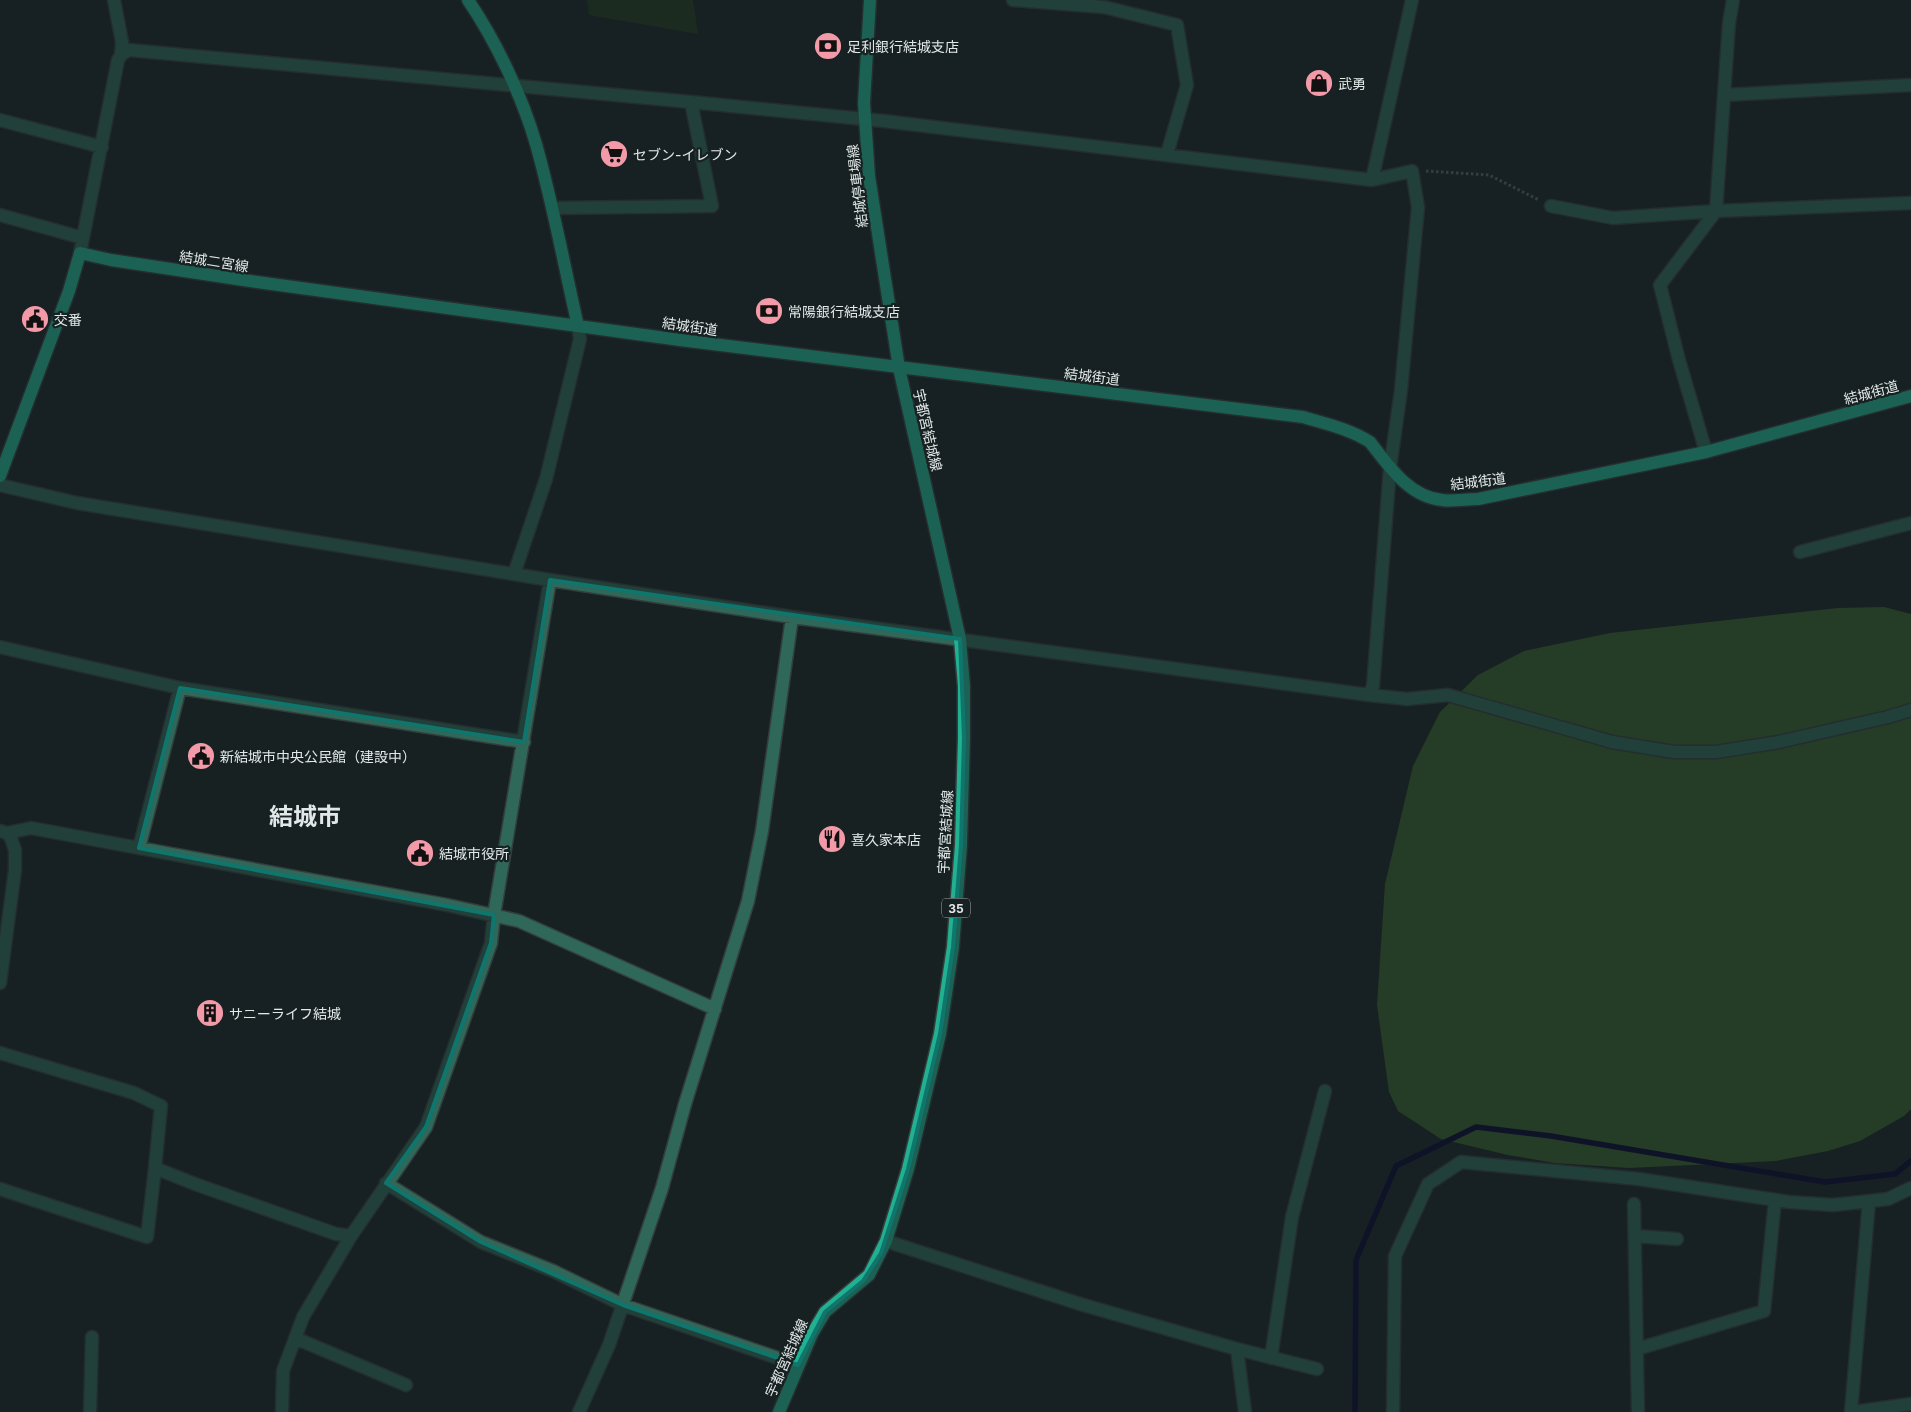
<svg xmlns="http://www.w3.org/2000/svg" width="1911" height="1412" viewBox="0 0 1911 1412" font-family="Inter,'Noto Sans JP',sans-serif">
<rect width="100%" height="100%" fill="#172122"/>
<!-- green -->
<path fill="#22391d" d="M587 0H693L698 34 589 15Z"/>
<!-- forest -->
<path fill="#375d2e" d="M1884 607 1911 614V1109L1904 1116 1860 1141 1828 1151 1776 1161 1629 1168 1555 1163 1508 1155 1441 1139 1398 1111 1389 1092 1377 1005 1385 884 1413 766 1440 712 1478 675 1524 651 1610 633 1838 608Z"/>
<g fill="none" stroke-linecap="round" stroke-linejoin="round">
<!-- stream -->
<path stroke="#04032f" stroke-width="5.5" d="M1355 1412 1356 1260 1396 1166 1476 1127 1551 1136 1825 1182 1895 1174 1911 1161"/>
<defs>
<path id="minor" d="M114 0 122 42 121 55
M1013 0 1104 7 1177 25 1187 85 1167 154
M1724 95 1911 85
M0 120 102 147
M1372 180 1412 0
M1551 206 1613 218 1716 211 1911 203
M553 208 712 206 691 102
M0 215 83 238
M80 253 118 60 121 55 129 50 691 102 884 121 1372 180 1412 171 1418 207 1401 390 1390 468 1373 686 1369 695
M1706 452 1679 360 1660 285 1716 211 1729 23 1733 0
M0 485 77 503 550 580 792 617 1369 695 1407 699 1448 695 1612 742 1674 752H1716L1779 742 1888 717 1911 710
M1800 552 1911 523
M514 574 546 479 580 339 578 326
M0 647 180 688 524 742
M0 831 7 833 31 828 447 905 519 921 715 1009
M139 848 180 688
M0 983 15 870V850L11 838 7 833
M0 1053 134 1093 161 1106 155 1168 195 1184 336 1234 351 1236
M386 1183 481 1242 553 1271 623 1305 798 1365
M0 1189 147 1237 155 1168
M1634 1204 1638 1412
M1635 1236 1677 1239
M886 1241 1080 1304 1237 1349 1245 1412
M295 1338 406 1385
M1237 1349 1317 1369
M1637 1349 1764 1311 1775 1200
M1271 1358 1292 1217 1325 1091
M90 1412 92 1337
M282 1412 283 1371 303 1317 351 1236 426 1127 491 943 494 915 550 580
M579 1412 609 1345 662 1188 685 1104 748 901 762 831 792 617
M1393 1412 1395 1256 1428 1184 1461 1162 1639 1179 1789 1202 1833 1205 1888 1199 1911 1188
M1851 1412 1869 1201
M1853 1412 1911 1404"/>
<path id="major" d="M468 0C496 41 522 96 536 144 553 204 564 265 578 326
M0 476 69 291 80 253 111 260 257 282 680 340 1303 417C1326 424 1350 429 1370 442 1389 466 1409 497 1442 500 1453 502 1466 499 1478 499L1706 452 1911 396
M779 1412 812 1334 825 1312 869 1275 886 1241 908 1169 940 1034 953 947 961 845 964 738V686L960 639 899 368 869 176 864 103 870 0"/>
</defs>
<!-- minor casing -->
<use href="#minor" stroke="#333d3e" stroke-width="15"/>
<!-- major casing -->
<use href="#major" stroke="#333d3e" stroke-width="15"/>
<!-- path -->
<path stroke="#5a6363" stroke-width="3" stroke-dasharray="2.5 2.5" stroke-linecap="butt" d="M1426 171 1489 175 1539 200"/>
<!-- minor -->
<use href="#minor" stroke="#2f6758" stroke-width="12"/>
<!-- major -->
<use href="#major" stroke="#21b191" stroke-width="12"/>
</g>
<!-- marked area -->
<path d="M0 0H1911V1412H0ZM550 580 960 639 964 738 961 845 953 947 940 1034 908 1169 881 1253 863 1281 825 1312 798 1365 623 1305 481 1242 386 1183 426 1127 491 943 494 915 139 848 180 688 524 742Z" fill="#172122" fill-opacity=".55" fill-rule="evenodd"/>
<path fill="none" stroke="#0f766e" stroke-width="4" stroke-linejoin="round" d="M550 580 960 639 964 738 961 845 953 947 940 1034 908 1169 881 1253 863 1281 825 1312 798 1365 623 1305 481 1242 386 1183 426 1127 491 943 494 915 139 848 180 688 524 742Z"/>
<!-- icons -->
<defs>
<symbol id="bank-disc" viewBox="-11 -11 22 22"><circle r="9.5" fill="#f39aa8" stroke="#172122"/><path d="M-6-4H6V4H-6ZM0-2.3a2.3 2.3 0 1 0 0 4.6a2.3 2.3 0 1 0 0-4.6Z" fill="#111"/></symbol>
<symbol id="shop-disc" viewBox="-11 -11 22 22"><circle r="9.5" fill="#f39aa8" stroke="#172122"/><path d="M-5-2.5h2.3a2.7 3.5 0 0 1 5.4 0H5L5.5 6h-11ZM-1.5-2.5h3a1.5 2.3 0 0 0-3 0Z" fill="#111"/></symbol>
<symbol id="supermarket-disc" viewBox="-11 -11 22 22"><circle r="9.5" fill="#f39aa8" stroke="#172122"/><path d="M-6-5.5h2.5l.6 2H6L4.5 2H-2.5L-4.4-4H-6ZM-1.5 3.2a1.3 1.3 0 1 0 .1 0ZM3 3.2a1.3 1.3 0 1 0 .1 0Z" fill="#111"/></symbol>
<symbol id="civic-disc" viewBox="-11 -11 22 22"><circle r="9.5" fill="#f39aa8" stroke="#172122"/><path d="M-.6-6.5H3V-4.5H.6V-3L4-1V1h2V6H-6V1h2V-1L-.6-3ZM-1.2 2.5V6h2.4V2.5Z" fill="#111"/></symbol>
<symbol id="restaurant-disc" viewBox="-11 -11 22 22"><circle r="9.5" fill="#f39aa8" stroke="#172122"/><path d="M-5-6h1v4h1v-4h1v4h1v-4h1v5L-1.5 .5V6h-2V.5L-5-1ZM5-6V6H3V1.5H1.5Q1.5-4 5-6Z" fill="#111"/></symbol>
<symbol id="building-disc" viewBox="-11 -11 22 22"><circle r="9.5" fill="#f39aa8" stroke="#172122"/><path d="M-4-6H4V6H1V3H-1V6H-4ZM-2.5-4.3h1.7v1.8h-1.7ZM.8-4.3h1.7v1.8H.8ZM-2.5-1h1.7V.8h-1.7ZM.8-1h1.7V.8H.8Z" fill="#111"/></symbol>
</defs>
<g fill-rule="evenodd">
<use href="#bank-disc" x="812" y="30" width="32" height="32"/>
<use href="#shop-disc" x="1303" y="67" width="32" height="32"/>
<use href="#supermarket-disc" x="598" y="138" width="32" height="32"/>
<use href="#bank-disc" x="753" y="295" width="32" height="32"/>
<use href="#civic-disc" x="19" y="303" width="32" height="32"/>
<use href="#civic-disc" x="185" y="740" width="32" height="32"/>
<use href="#restaurant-disc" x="816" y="823" width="32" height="32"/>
<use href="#civic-disc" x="404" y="837" width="32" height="32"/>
<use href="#building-disc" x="194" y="997" width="32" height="32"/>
</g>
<g text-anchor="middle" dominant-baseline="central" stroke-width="4.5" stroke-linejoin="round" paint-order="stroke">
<!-- shield labels -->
<rect fill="#172122" stroke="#a5acad" stroke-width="1" x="942" y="898.5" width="28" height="19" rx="4"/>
<g font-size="12" font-weight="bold" fill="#e2e8e8">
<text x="956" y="908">35</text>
</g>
<!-- poi labels -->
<g font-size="14" fill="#e2e8e8" stroke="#172122" text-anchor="start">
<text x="847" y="46">足利銀行結城支店</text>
<text x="1338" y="83">武勇</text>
<text x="633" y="154">セブン-イレブン</text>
<text x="788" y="311">常陽銀行結城支店</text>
<text x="54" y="319">交番</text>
<text x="220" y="756">新結城市中央公民館（建設中）</text>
<text x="851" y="839">喜久家本店</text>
<text x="439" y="853">結城市役所</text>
<text x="229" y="1013">サニーライフ結城</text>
</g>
<!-- street labels -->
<g font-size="14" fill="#e2e8e8" stroke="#172122">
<text transform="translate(857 186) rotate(-97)">結城停車場線</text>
<text transform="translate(214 261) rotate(9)">結城二宮線</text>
<text transform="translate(690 326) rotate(8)">結城街道</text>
<text transform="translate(1092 376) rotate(7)">結城街道</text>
<text transform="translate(1871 392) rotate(-15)">結城街道</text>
<text transform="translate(928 430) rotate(77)">宇都宮結城線</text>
<text transform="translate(1478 481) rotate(-7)">結城街道</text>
<text transform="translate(945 832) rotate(-87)">宇都宮結城線</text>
<text transform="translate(786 1358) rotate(-66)">宇都宮結城線</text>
</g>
<!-- town labels -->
<g font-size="24" font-weight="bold" fill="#e2e8e8" stroke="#172122">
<text x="305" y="816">結城市</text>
</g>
</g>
</svg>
